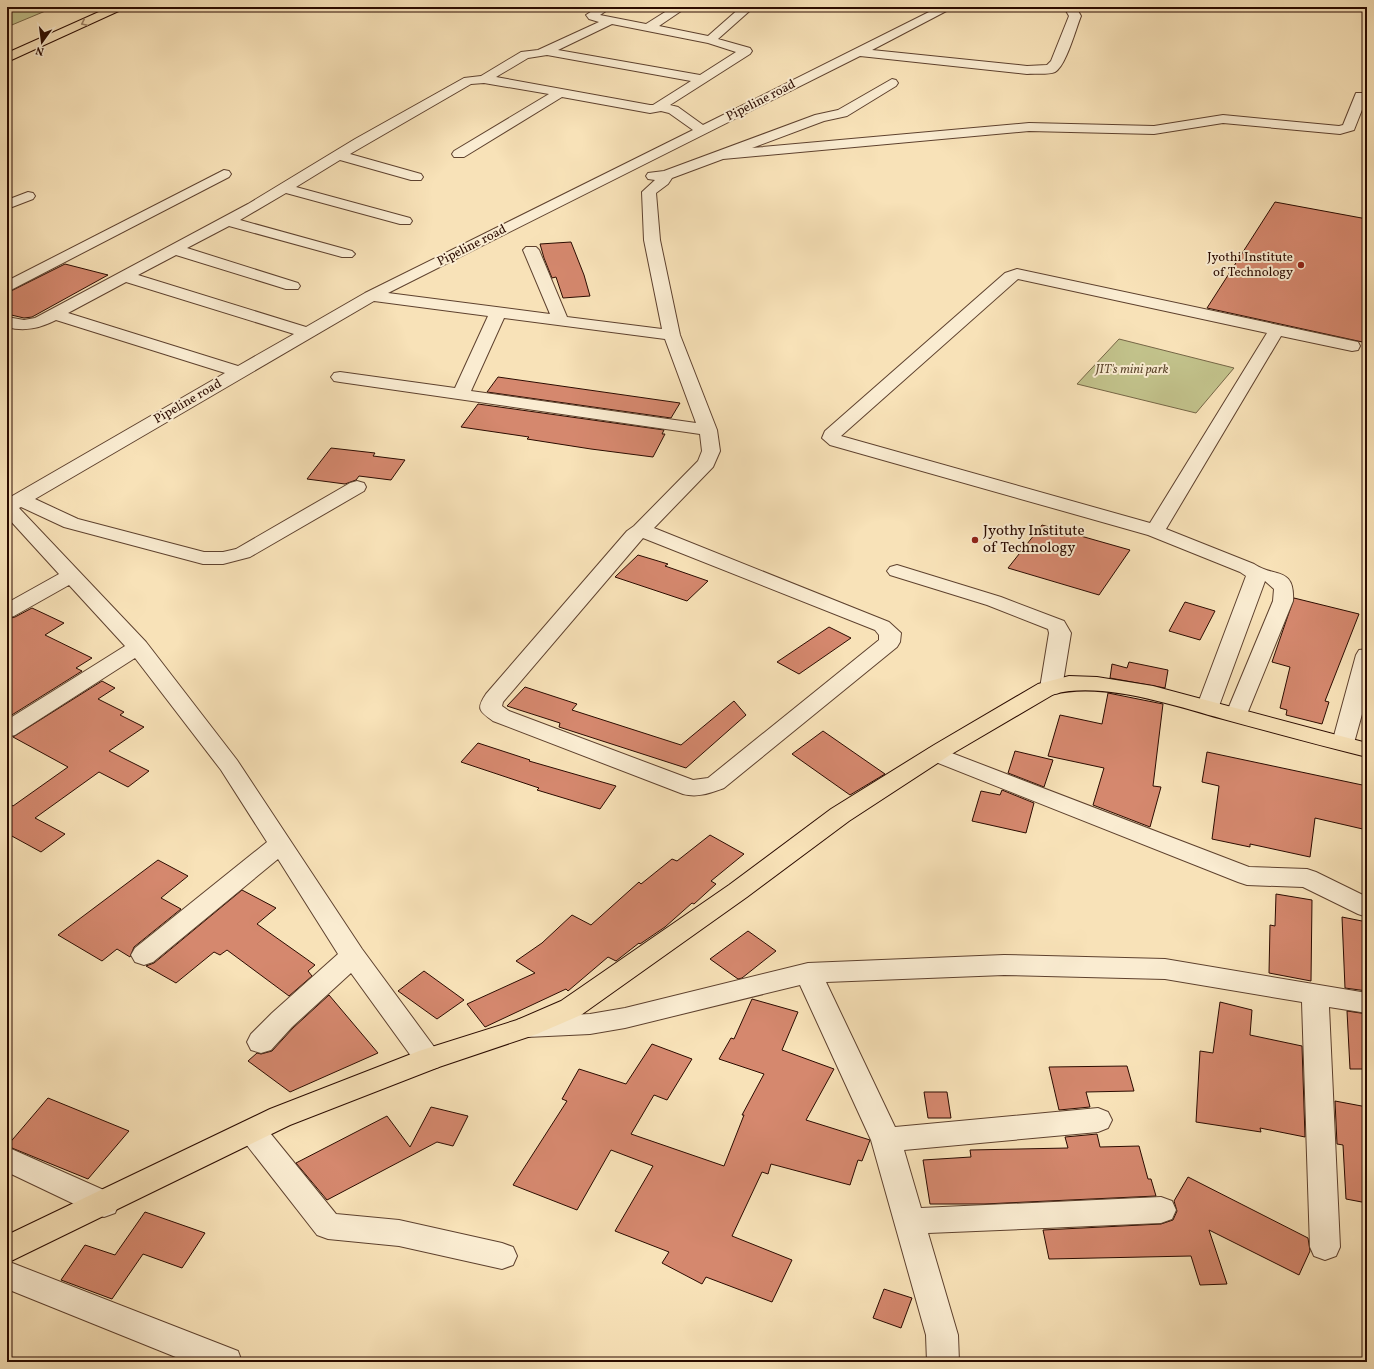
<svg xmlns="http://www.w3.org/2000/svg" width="1374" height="1369" viewBox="0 0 1374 1369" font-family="Vollkorn,serif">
<rect width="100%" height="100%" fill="#f8e2b8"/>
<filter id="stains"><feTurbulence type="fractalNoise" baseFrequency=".005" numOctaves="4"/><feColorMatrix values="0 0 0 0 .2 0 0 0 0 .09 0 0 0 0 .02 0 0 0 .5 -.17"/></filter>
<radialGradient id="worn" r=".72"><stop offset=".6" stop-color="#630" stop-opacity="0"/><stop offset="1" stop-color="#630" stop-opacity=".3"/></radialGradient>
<!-- green -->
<path fill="#c2c28b" stroke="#766646" d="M7 7H55L7 27Z
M1119 339 1234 368 1196 413 1077 384Z"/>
<!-- building -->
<path fill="#d5886e" stroke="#2b0b00" d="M1275 202 1367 219V343L1207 308Z
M571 242 584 275 590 296 563 298 556 277 552 278 544 258 540 244Z
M65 264 108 275 32 317 24 318 7 314V293Z
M498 377 680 403 671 418 487 392Z
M478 404 664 430 662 434H665L653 457 591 449 527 439 529 437 461 427Z
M331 448 375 453 373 456 405 460 391 480 359 476 356 480 345 484 307 479Z
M1042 525 1130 550 1099 595 1008 568Z
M638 555 668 564 665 566 708 581 687 601 615 577Z
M1294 598 1359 614 1325 701 1329 702 1322 724 1286 715 1287 710 1280 708 1290 667 1272 662Z
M1185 602 1215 611 1200 640 1169 631Z
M32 608 64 623 45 635 92 658 76 668 82 671 7 718V619L15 617Z
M829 627 851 638 799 674 777 662Z
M1129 662 1168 670 1165 688 1110 678 1112 664 1127 668Z
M102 681 115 688 98 699 124 712 120 715 144 727 109 751 149 771 128 787 99 772 35 818 65 834 41 852 10 835 7 837V802L13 806 68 767 13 737Z
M525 687 577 704 572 710 681 745 734 701 746 715 686 768 559 727 560 723 507 706Z
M1108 693 1163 704 1153 786 1161 787 1150 827 1093 805 1104 768 1048 756 1060 715 1102 724Z
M823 731 885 774 850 795 792 754Z
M478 743 530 760 529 761 616 786 600 809 537 790 539 788 461 762Z
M1015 751 1053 760 1044 787 1008 773Z
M1207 752 1367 786V830L1315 818 1310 857 1250 844V847L1212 839 1219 786 1202 782Z
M1002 790 1034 803 1026 833 972 821 981 791 1000 795Z
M710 835 744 854 711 881 716 884 694 904 692 903 665 927 640 944 639 943 616 961 608 957 568 991 566 989 485 1027 467 1004 535 973 516 961 542 943 572 915 591 925 639 882 641 884 672 859 677 861Z
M158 860 188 876 161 898 181 909 134 947 130 957 117 949 102 961 58 935Z
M242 890 276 908 257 924 315 965 308 971 312 976 289 996 227 950 220 955 214 952 176 983 146 966 154 963Z
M1276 894 1312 900 1311 981 1269 973 1270 925 1275 926Z
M1342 917 1367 922V991L1345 988Z
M748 931 776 951 742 978 738 979 710 959Z
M424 971 464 1000 437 1019 398 991Z
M329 995 378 1053 290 1092 248 1061 257 1053 261 1054 272 1051 293 1028Z
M752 999 798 1012 782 1050 834 1069 806 1120 870 1140 862 1161 858 1160 850 1185 771 1164 768 1174 762 1172 732 1236 792 1260 772 1302 706 1277 702 1284 662 1263 669 1252 615 1231 653 1166 611 1150 577 1210 513 1185 567 1101 562 1099 579 1069 626 1084 652 1044 692 1059 667 1100 654 1095 631 1134 724 1166 744 1115H742L764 1074 719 1059 731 1038 734 1039Z
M1220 1002 1252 1010 1250 1035 1302 1046 1305 1137 1260 1128 1261 1132 1196 1122 1200 1051 1213 1053Z
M1347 1011 1367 1014V1069H1350Z
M1127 1066 1134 1091 1086 1092 1090 1107 1059 1110 1049 1067Z
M924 1092H947L951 1118H928Z
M48 1098 129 1131 88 1179 7 1146Z
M1335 1101 1367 1107V1203L1346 1199 1343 1145 1337 1144Z
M431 1107 468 1116 453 1146 437 1142 327 1200 296 1163 387 1116 410 1147Z
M1097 1134 1100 1147 1139 1146 1148 1179H1151L1156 1196 984 1204H930L923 1160 971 1157 970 1150 1068 1148 1065 1137Z
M1188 1177 1308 1238 1310 1251 1299 1275 1209 1230 1227 1284 1200 1285 1191 1256 1049 1259 1043 1230 1161 1224 1173 1220 1177 1211 1174 1201Z
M145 1212 205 1233 182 1268 143 1254 112 1299 61 1280 85 1245 115 1255Z
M884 1289 912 1298 901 1328 873 1318Z"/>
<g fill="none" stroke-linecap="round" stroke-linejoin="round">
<defs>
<path id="minor" d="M598 7H612L600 15 646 24 673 7H687L659 26 708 36 741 7H754L718 39 750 48 752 51 750 54 670 105 678 107 703 125 939 7H954L872 50 1027 66 1047 65 1051 61 1069 16 1065 9 1066 7H1078L1077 9 1081 16C1076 28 1066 66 1055 72 1048 75 1035 73 1027 74L860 56 388 293 550 314 523 250 526 247H536L539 250 567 317 662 329 644 240 642 192 655 180 648 179 646 176 648 173 664 171 815 115 838 110 892 79 896 80 898 83 896 86 847 116 824 121 752 148 1029 123 1154 126 1223 115 1339 126 1343 125 1356 93H1366L1367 97 1354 130 1340 134 1223 123 1154 134 1029 131 723 159 672 178 668 184 656 193 660 240 680 335 717 430 720 451 713 467 654 528 889 622 901 633 900 642 897 647 724 788C710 793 698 798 683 794L493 721C479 711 476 709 486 694L627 531 634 526 698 461 702 451 700 434 340 382 334 381 331 377 334 373 340 372 455 388 488 316 374 301 35 499 78 519 204 552H223L236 549 350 483 357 481 364 483 366 487 364 491 250 557 223 564H203L64 527 21 507 19 508 146 642 237 760 362 949 443 1059 439 1067 429 1070 419 1067 351 973 292 1027 271 1050 261 1053 251 1050 247 1042 251 1034 272 1013 338 954 278 859 153 962 144 965 135 962 131 955 135 948 267 842 221 770 135 658 15 735 7 737V720L125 646 69 585 14 616 7 618V603L59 574 7 517V499L225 373 56 320C40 328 25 332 7 327V317L24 320 35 318 248 204 355 139 464 78 481 76 521 52 538 50 599 22 589 19 586 15ZM612 24 708 43 736 52 700 75 558 50ZM547 55 691 81 653 105H650L496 77 528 58ZM484 83 549 94 454 151 452 154 454 157H464L562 97 650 113 661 111 669 113 693 130 365 293 306 327 138 275 176 255 286 289H298L300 286 298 283 187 248 229 226 342 257H352L355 254 352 251 240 220 286 193 400 224H410L412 221 410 218 296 187 340 160 411 180H421L423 177 421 174 350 154 471 84ZM126 282 294 334 238 366 68 313ZM504 318 665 339 696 423 471 391ZM643 538 875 630 879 635V640L708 778 693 780 509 711 502 706 503 702Z
M224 170 229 171 231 174 229 177 7 292V281Z
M28 192 33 193 35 196 33 199 7 209V200Z
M1017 269 1358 342 1360 346 1358 350 1352 351 1281 336 1166 529 1254 564C1274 578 1295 566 1293 601L1245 719 1237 721 1229 719 1226 714 1273 601 1274 589 1265 581 1219 706 1216 711 1208 713 1200 711 1197 706 1246 576 1240 572 1148 535 830 445 822 438 825 431 1005 273ZM1018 279 1267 333 1150 523 841 436Z
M897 565 1001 597 1064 621 1071 633 1062 688 1059 693 1051 695 1043 693 1040 688 1049 633 1048 629 987 605 890 575 887 571 890 567Z
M1367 649V696L1354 743 1351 748 1343 750 1335 748 1332 743 1356 655 1359 650Z
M936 747 1249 867 1307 869 1316 872 1367 897V917L1358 914 1303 887 1247 885 1238 882 928 759 924 754 928 749Z
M1004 955 1165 959 1367 993V1013L1329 1007 1340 1247 1336 1256 1325 1260 1314 1256 1310 1247 1302 1002 1165 979 1004 975 826 982 895 1127 1098 1108 1108 1112 1112 1120 1108 1128 1098 1132 904 1150 921 1208 1161 1197 1172 1201 1176 1210 1172 1219 1161 1223 928 1233 958 1335 959 1362H927L926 1335 871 1140 800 985 625 1028 590 1034 527 1037 517 1034 513 1027 517 1020 527 1017 590 1014 625 1008 808 963Z
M252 1119 262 1123 336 1214 399 1220 502 1243 513 1247 517 1256 513 1265 502 1269 399 1246 328 1239 317 1235 242 1139 237 1131 242 1123Z
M7 1147 115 1195 119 1204 115 1213 104 1217 93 1213 7 1172Z
M7 1261 238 1351 242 1362H188L7 1289Z"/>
<path id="major" d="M1069 676 1097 677 1153 686 1367 743V757C1319 745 1271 732 1223 719 1175 706 1103 681 1054 694L950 755 849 821 747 897 581 1015 537 1034 439 1067 290 1125 7 1263V1235L270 1109 419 1051 517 1020 561 1001 729 885 831 809 934 745 1038 684Z"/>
<path id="highway" d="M110 7H125L123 9 7 62V53Z"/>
</defs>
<!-- minor casing -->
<use href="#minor" stroke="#5e412e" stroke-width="2"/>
<!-- major casing -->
<use href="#major" stroke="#2b0b00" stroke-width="2"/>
<!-- highway casing -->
<use href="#highway" stroke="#2b0b00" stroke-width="2"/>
<!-- minor -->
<use href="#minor" fill="#faecd1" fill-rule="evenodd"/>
<!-- major -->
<use href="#major" fill="#f8e2b8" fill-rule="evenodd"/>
<!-- highway -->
<use href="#highway" fill="#f8e2b8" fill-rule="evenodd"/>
</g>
<!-- one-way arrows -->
<defs><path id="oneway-chevron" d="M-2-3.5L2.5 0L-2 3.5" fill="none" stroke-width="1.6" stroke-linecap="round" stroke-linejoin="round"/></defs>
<use stroke="#9c8165" href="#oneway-chevron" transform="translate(84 23) rotate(155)"/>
<!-- markers -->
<g fill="#8f2418" stroke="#faecd1" stroke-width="1.5">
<circle cx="1301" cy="265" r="4"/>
<circle cx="975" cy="540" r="4"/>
</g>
<g text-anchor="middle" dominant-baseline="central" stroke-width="4" stroke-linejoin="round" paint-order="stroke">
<!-- far-street labels -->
<g font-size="13" fill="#2b0b00" stroke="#faecd1">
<text transform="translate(761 101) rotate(-27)">Pipeline road</text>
<text transform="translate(472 246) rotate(-27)">Pipeline road</text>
<text transform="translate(188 402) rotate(-30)">Pipeline road</text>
</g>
<!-- far-poi labels -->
<g font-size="13" fill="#2b0b00" stroke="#faecd1" text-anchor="end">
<text x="1293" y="258">Jyothi Institute<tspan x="1293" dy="15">of Technology</tspan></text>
</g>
<!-- far-park labels -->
<g font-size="13" font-style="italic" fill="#604b31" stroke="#faecd1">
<text x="1132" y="370">JIT's mini park</text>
</g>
<!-- poi labels -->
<g font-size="15" fill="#2b0b00" stroke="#faecd1" text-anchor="start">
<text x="983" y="531">Jyothy Institute<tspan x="983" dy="17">of Technology</tspan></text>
</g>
</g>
<!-- margin -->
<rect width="1374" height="1369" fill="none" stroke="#f8e2b8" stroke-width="24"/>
<rect x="8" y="8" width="1358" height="1353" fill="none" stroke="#2b0b00" stroke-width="2"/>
<rect x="12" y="12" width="1350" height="1345" fill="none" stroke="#2b0b00"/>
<!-- north arrow -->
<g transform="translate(42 42) rotate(194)" stroke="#faecd1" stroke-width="3" paint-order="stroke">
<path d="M0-3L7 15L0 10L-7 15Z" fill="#2b0b00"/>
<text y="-6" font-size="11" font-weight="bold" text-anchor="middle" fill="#2b0b00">N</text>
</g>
<rect width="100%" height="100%" filter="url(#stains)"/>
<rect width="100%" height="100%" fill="url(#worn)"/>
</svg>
